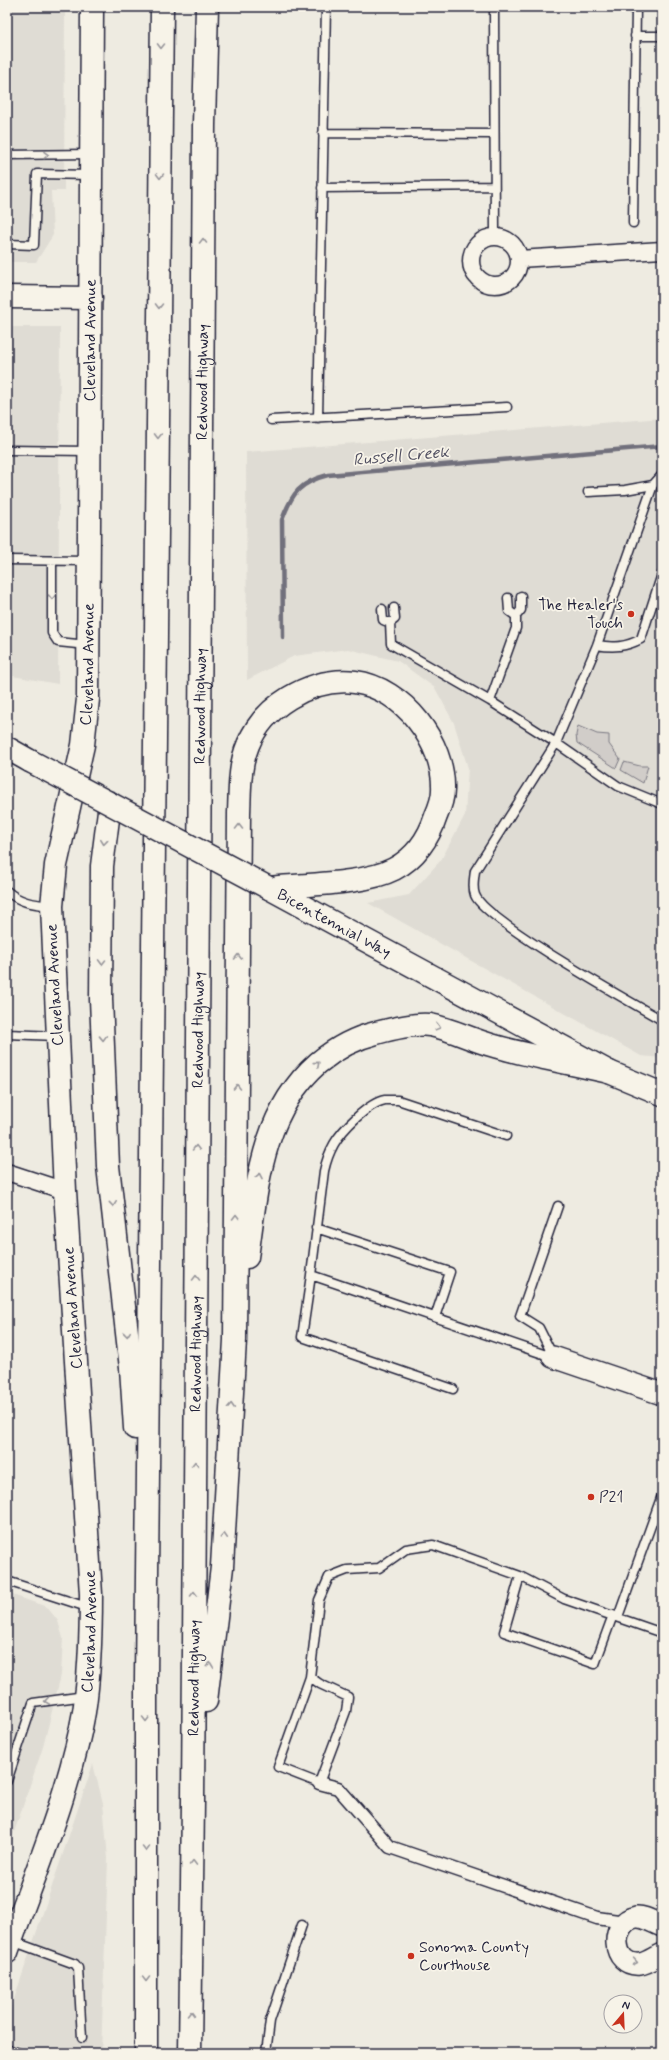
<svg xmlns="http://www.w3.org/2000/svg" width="669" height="2060" viewBox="0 0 669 2060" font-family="Mynerve,sans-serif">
<rect width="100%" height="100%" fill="#eeebe1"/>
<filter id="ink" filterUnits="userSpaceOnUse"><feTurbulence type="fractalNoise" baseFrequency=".025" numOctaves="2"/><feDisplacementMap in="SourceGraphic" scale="8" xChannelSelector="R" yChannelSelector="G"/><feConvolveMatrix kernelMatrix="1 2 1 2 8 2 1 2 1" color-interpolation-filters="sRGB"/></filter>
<g filter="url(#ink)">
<!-- built -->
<path fill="#dfdcd4" d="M7 7H65L64 191H51L53 235 36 262H7Z
M7 327H60L58 684 7 675Z
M662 418V1058L641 1056 368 903 409 895 441 860 465 815 468 768 454 723 435 688 398 661 348 649 294 656 247 680 246 452Z
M7 1593 47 1607 58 1621 63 1638 61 1675 43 1747 7 1853Z
M93 1764 103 1803 108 1859 101 2053H7V2020Z"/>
<!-- green -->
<path fill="#d1cdc9" stroke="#7a7882" d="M578 726 597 734 609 735V744L620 759 616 768 577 743 576 735Z
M624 762 640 766H648L643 783 621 770Z"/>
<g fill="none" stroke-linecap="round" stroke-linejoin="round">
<!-- stream -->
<path stroke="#716f7b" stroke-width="4.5" d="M283 637 282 520C292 493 300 482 328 475L662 446"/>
<defs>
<path id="service" d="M494 7 495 237
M635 36H662
M323 133 494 134
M7 155 90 154
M322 188 494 186
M633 223 636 7
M7 244 34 245 37 174 91 175
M318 418 326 7
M271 420 507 407
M7 450 88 451
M588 492 625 490 653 485 662 475
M7 560 88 561
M52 561V633L58 642 87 645
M508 598 509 611 516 616
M382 609 383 620 390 623
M390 623 391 644 490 701 556 743 597 645 653 485
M390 623 395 619 394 608
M597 645C613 648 626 647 641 639L662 574
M490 701 516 628V616L521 610V596
M662 804 618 786 556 743 475 871C474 879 472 887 475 895 484 920 632 1003 662 1020
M7 891C20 903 34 904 51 906
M7 1034 57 1036
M506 1136 398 1100C394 1100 389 1100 385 1100 368 1103 342 1130 334 1144 329 1153 326 1162 324 1171L311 1275 552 1357
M316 1228 450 1272 435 1317
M311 1275 302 1337 453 1389
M553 1356 539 1328 520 1316 558 1206
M520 1576 504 1632 595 1664 613 1615
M7 1581 90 1608
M618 1617 662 1495
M310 1677 320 1684 348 1697 346 1711 319 1783 278 1767 310 1677 319 1600 329 1577 347 1570 379 1568 406 1549 433 1545 520 1576 564 1599 662 1633
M7 1781 33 1703 85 1696
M12 1941 75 1964 78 1968 82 2038
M7 2049 19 2053
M266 2053 270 2021 302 1925"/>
<path id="pedestrian" d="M319 1783 338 1788 390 1847 597 1918 625 1922"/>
<path id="minor" d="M471 261a24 24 0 1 1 48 0a24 24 0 1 1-48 0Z
M519 259 662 250
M7 1172 65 1191"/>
<path id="tertiary" d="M553 1357 662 1394
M662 1926C654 1923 644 1916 636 1917 609 1922 611 1967 640 1964 648 1963 655 1957 662 1954"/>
<g id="secondary">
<path d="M7 297 91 298"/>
<path d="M7 748 30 761"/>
<path id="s1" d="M269 888 609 1072 662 1094"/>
<path id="s2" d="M7 1952C34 1876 70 1792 84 1712 90 1673 91 1633 91 1594L65 1191 52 906 56 865 83 745 88 699 92 7"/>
</g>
<g id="motorway">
<path d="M110 803 102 866 101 999 108 1166 131 1368 135 1428"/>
<path d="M247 1257C257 1188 261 1113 318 1063 335 1049 355 1038 376 1033 391 1029 415 1023 430 1025 451 1029 470 1039 491 1045 529 1056 570 1063 609 1072"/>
<path d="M206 1701 222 1567 235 1340 239 813C240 790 239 766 248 745 256 725 271 709 289 698 309 686 331 679 355 682 403 688 445 743 443 790 443 798 439 809 436 816 429 838 415 858 394 869 363 885 304 884 269 888"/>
<path d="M146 2053V1680L162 7"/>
<path id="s3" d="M190 2053 193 1801 204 125 207 7"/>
</g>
</defs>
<!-- service casing -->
<use href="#service" stroke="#22223b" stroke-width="11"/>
<!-- pedestrian casing -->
<use href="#pedestrian" stroke="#22223b" stroke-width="15"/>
<!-- minor casing -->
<use href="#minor" stroke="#22223b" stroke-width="19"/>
<!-- tertiary casing -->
<use href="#tertiary" stroke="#22223b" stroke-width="24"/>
<!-- secondary casing -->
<use href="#secondary" stroke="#22223b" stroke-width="25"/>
<!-- motorway casing -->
<use href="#motorway" stroke="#22223b" stroke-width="25"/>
<!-- service -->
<use href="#service" stroke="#f7f3e8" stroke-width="8"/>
<!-- pedestrian -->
<use href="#pedestrian" stroke="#f7f3e8" stroke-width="12"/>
<!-- minor -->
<use href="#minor" stroke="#f7f3e8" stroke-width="16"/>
<!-- tertiary -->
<use href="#tertiary" stroke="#f7f3e8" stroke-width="21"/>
<!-- secondary -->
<use href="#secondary" stroke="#f7f3e8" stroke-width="22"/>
<!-- motorway -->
<use href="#motorway" stroke="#f7f3e8" stroke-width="22"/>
<defs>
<path id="secondary-bridge" d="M30 761 269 888"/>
</defs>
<!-- secondary-bridge casing -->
<use href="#secondary-bridge" stroke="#22223b" stroke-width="25" stroke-linecap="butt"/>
<!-- secondary-bridge -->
<use href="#secondary-bridge" stroke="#f7f3e8" stroke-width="22"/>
</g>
<!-- one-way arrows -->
<defs><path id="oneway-chevron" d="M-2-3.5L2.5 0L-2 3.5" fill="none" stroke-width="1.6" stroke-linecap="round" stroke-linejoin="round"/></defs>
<g stroke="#97959a">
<use href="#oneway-chevron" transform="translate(161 46) rotate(91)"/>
<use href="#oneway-chevron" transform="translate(46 155) rotate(-1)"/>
<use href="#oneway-chevron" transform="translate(160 176) rotate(91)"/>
<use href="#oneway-chevron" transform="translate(203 241) rotate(-90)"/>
<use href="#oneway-chevron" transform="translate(159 306) rotate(91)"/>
<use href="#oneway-chevron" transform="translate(158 436) rotate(91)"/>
<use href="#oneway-chevron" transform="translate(52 597) rotate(90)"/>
<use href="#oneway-chevron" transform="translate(239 827) rotate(-90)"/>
<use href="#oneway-chevron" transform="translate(104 842) rotate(96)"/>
<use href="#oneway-chevron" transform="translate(238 957) rotate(-90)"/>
<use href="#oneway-chevron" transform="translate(102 962) rotate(91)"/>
<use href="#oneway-chevron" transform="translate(438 1027) rotate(15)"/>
<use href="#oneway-chevron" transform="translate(103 1038) rotate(88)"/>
<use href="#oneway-chevron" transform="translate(317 1064) rotate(-41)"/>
<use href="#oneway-chevron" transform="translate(237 1087) rotate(-90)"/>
<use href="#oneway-chevron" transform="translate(196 1148) rotate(-90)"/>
<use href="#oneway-chevron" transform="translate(259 1176) rotate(-79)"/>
<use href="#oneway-chevron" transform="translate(113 1204) rotate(84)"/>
<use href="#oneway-chevron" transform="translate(236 1217) rotate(-90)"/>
<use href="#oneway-chevron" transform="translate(196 1278) rotate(-90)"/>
<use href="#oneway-chevron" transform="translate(127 1334) rotate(84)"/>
<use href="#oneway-chevron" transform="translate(231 1406) rotate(-87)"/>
<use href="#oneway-chevron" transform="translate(195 1464) rotate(-90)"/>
<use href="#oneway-chevron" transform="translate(224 1536) rotate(-87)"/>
<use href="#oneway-chevron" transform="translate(194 1594) rotate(-90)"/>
<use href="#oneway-chevron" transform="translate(210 1665) rotate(-83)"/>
<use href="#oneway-chevron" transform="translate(47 1701) rotate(172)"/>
<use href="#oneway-chevron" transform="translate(146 1719) rotate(90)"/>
<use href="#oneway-chevron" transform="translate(146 1849) rotate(90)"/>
<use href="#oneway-chevron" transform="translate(193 1863) rotate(-89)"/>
<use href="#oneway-chevron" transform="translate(635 1962) rotate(10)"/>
<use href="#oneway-chevron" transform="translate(146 1979) rotate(90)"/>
<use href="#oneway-chevron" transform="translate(191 2014) rotate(-89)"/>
</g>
</g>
<!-- markers -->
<g fill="#c8321e" stroke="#f7f3e8" stroke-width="1.5">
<circle cx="631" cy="614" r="4"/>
<circle cx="591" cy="1497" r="4"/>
<circle cx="411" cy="1956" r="4"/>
</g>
<g text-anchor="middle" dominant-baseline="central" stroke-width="3.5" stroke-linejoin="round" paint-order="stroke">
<!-- street labels -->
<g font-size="16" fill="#22223b" stroke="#f7f3e8">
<text stroke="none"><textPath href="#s2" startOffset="1629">Cleveland Avenue</textPath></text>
<text stroke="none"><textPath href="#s3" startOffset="1671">Redwood Highway</textPath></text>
<text stroke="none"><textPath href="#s2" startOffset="1305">Cleveland Avenue</textPath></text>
<text stroke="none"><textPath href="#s3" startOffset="1347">Redwood Highway</textPath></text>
<text stroke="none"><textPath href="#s1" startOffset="74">Bicentennial Way</textPath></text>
<text transform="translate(55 985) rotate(-93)">Cleveland Avenue</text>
<text stroke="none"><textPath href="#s3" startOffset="1023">Redwood Highway</textPath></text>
<text transform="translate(73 1308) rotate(-94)">Cleveland Avenue</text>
<text stroke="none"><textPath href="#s3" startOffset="699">Redwood Highway</textPath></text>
<text stroke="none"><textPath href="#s2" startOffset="333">Cleveland Avenue</textPath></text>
<text stroke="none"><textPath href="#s3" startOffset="375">Redwood Highway</textPath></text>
</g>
<!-- poi labels -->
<g font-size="16" fill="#22223b" stroke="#f7f3e8" text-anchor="start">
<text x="623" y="605" text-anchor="end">The Healer's<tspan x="623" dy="18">Touch</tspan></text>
<text x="599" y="1497">P21</text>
<text x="419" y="1947">Sonoma County<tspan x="419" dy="18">Courthouse</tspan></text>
</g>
<!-- water labels -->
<g font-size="17" font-style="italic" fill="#504f60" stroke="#f7f3e8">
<text transform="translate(401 456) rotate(-5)">Russell Creek</text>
</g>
</g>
<!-- margin -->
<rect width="669" height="2060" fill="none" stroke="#f7f3e8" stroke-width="24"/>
<rect x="12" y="12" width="645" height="2036" fill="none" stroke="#22223b" stroke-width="1.5" filter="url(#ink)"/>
<!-- north arrow -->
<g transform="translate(623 2014) rotate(19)"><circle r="19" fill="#f7f3e8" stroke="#a29fa3"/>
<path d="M0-3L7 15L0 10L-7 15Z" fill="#c8321e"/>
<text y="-6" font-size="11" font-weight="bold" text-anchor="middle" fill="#22223b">N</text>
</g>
</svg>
